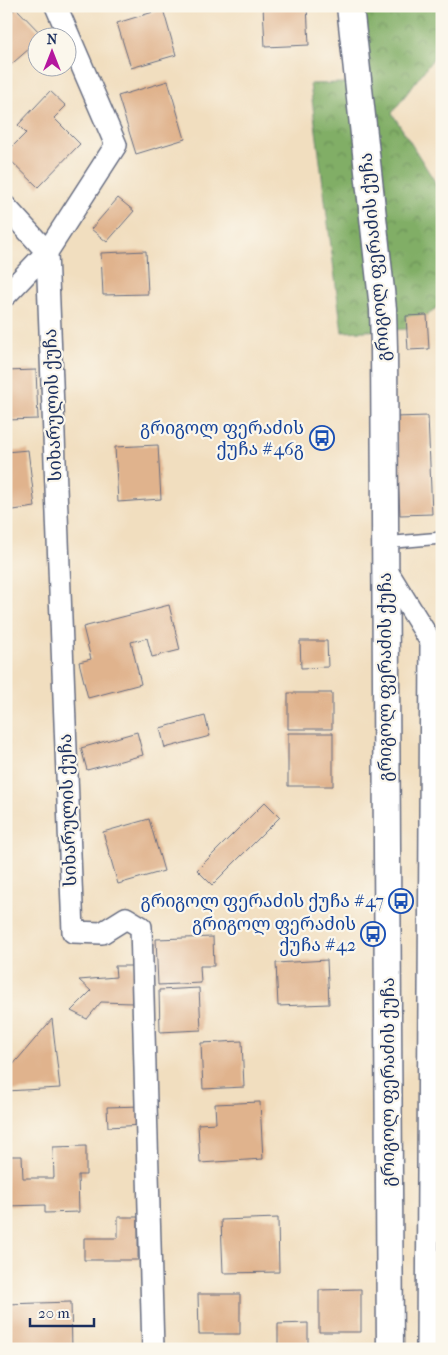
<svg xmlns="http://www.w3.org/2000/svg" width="448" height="1355" viewBox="0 0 448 1355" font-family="'IM FELL French Canon','Noto Serif Georgian',serif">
<defs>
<pattern id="forest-crowns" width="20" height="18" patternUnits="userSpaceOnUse" patternTransform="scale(1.25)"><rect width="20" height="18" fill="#81ae66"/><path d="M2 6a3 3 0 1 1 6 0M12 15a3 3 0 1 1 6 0" fill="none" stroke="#698e57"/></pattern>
</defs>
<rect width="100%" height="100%" fill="#fbf7ec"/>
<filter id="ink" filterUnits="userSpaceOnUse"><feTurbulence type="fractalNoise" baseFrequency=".02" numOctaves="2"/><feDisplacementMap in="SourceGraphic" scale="10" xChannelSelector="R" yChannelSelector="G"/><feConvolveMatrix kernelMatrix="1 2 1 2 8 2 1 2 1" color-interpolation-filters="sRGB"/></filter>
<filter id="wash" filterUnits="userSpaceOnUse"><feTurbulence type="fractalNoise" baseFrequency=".0096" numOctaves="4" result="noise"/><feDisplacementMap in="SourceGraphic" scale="20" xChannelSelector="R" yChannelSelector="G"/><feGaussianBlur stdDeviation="1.12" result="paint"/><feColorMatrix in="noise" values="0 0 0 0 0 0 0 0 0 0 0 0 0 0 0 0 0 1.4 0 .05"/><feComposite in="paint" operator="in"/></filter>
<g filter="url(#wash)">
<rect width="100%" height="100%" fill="#f1debf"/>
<!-- forest -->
<path fill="url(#forest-crowns)" stroke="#4e6e62" d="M363 6H442V47L392 113 442 193V303L411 329 342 332 310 84 371 82Z"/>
<g id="blocks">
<!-- building -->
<path fill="#e0b38d" d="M263 6H307L309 45 265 47Z
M16 8 43 36 38 38V41L6 69V17Z
M163 9 176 55 131 68 117 23Z
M168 81 185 139 136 154 118 96Z
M50 91 66 106 54 118 80 144 38 187 6 156V153L26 133 18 125Z
M118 198 134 211 107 242 91 229Z
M146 251 148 294 103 295 101 253Z
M427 315 429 349 408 350 406 316Z
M36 370 38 419 6 420V371Z
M428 416 432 514 400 515 395 417Z
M158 445 161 499 118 502 115 447Z
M28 450 35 507 6 511V452Z
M169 605 180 650 152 657 147 638 131 642 141 684 88 698 79 662 91 659 83 627Z
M300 641H327L328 667 301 668Z
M288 693H332V729H288Z
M205 716 210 736 165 748 160 728Z
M137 732 143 755 87 770 81 748Z
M288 733H333V786H288Z
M265 802 280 817 212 885 197 870Z
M149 819 164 871 118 884 103 832Z
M437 902H442V940H438Z
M213 937 214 966H200L201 983 158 985 156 939Z
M327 960 329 1004 278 1006 276 963Z
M115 966H133L132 1003 101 1002 87 1019 71 1011 91 991 79 980 116 977Z
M199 988 201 1030 160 1032 159 990Z
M52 1019 60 1088 6 1091V1073Z
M439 1030H442V1066H439Z
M242 1041 244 1087 203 1089 201 1043Z
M260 1102 263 1159 200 1163 198 1124 216 1123 215 1104Z
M142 1106 143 1125 108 1127 107 1107Z
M86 1146V1175H78L79 1212 45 1213V1205L6 1206V1156H22L23 1178H54L53 1147Z
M118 1217H138V1260H84V1238H118Z
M278 1218 279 1272 223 1273 221 1220Z
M361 1289V1332H319V1290Z
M198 1294H240V1334H199Z
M71 1302 72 1349H6V1304Z
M308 1323V1349H278V1324Z"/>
</g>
</g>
<g filter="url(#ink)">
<use href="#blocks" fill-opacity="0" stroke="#666c80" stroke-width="1"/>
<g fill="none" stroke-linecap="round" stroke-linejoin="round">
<defs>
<path id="service" d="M384 543 442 538"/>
<path id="minor" d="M6 207 47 252 73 932 102 933 126 918 141 927 153 1349
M6 295 47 252 116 145 56 6
M384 566 431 642 441 653
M427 1349 431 642"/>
<path id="tertiary" d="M350 6 383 309 384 349 390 1349"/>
</defs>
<!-- service casing -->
<use href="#service" stroke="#666c80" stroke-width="14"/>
<!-- minor casing -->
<use href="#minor" stroke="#666c80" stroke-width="24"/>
<!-- tertiary casing -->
<use href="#tertiary" stroke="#666c80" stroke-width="29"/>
<!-- service -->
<use href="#service" stroke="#fff" stroke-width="11"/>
<!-- minor -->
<use href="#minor" stroke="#fff" stroke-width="21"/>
<!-- tertiary -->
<use href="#tertiary" stroke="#fff" stroke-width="26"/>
</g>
</g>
<!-- icons -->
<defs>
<symbol id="bus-ring" viewBox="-11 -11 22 22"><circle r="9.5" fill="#fbf7ec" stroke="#1a4fb4" stroke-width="1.5"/><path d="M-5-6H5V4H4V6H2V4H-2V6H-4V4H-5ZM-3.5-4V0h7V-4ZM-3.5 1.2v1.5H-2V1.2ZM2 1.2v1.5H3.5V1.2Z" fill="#1a4fb4"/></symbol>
</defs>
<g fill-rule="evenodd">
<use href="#bus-ring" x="308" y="424" width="28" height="28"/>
<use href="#bus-ring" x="387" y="887" width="28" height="28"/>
<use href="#bus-ring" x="359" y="920" width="28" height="28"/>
</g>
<g text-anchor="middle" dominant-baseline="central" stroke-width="4.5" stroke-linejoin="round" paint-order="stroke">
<!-- street labels -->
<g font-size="18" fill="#1b2f5e" stroke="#fbf7ec">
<text transform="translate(375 257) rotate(-95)">გრიგოლ ფერაძის ქუჩა</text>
<text transform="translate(53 405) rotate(-92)">სიხარულის ქუჩა</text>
<text transform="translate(385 677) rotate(-90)">გრიგოლ ფერაძის ქუჩა</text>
<text transform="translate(68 810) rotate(-92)">სიხარულის ქუჩა</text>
<text transform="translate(388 1082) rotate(-90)">გრიგოლ ფერაძის ქუჩა</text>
</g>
<!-- transit labels -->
<g font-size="18" fill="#164399" stroke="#fbf7ec" text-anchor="end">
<text x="304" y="428">გრიგოლ ფერაძის<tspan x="304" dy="21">ქუჩა #46გ</tspan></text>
<text x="384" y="901">გრიგოლ ფერაძის ქუჩა #47</text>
<text x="356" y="924">გრიგოლ ფერაძის<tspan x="356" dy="21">ქუჩა #42</tspan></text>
</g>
</g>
<!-- margin -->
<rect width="448" height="1355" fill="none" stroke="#fbf7ec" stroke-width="25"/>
<!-- north arrow -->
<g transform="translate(52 52)"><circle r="24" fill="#fbf7ec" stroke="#a1a7b3"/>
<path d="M0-4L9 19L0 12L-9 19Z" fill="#b5179e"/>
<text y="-8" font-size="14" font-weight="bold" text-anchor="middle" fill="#1b2f5e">N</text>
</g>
<!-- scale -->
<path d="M30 1318v8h64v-8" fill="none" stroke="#1b2f5e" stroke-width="2.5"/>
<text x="38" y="1318" font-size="15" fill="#1b2f5e" stroke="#fbf7ec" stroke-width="4" paint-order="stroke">20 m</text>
</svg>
